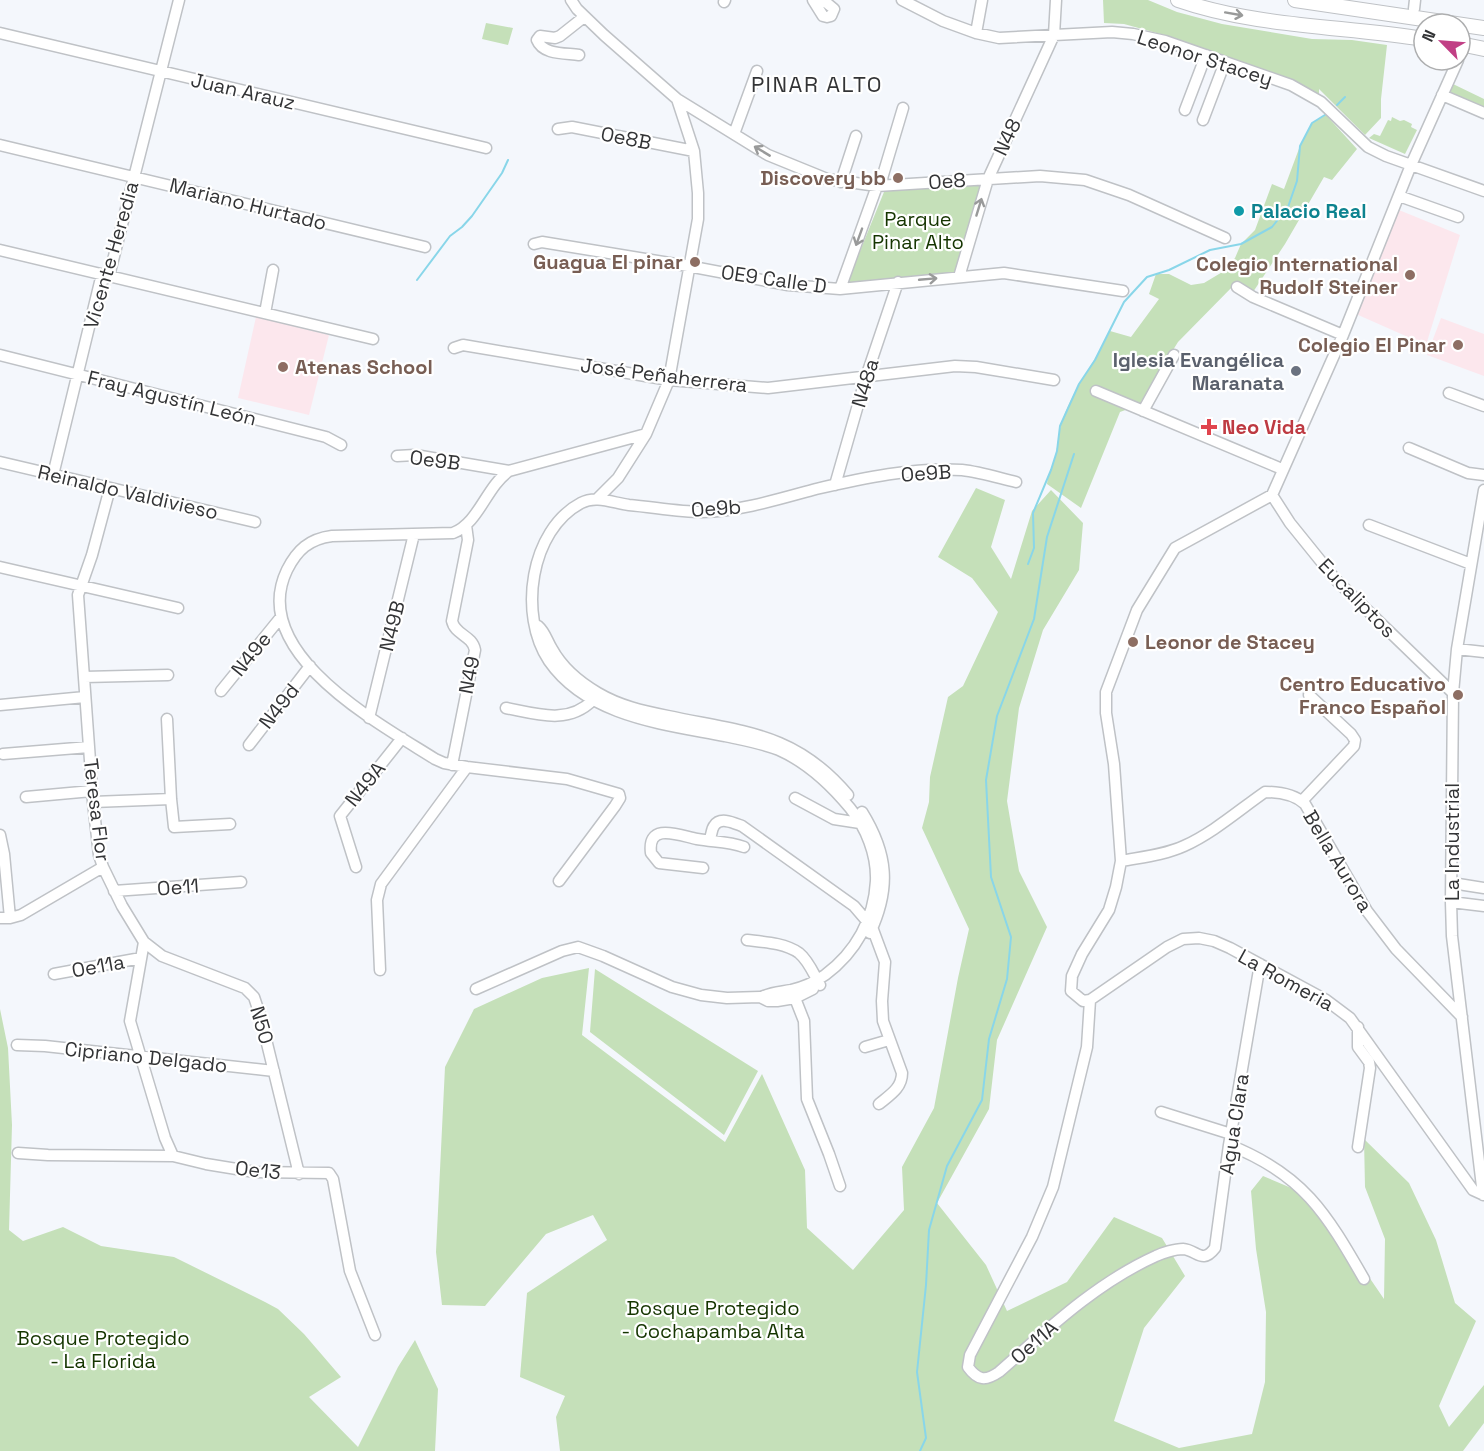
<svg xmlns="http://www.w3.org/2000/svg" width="1484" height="1451" viewBox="0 0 1484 1451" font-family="'Space Grotesk',sans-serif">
<rect width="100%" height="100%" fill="#f4f7fc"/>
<!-- education -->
<path fill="#fce7ed" d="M1399 210 1460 235 1426 345 1356 314Z
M256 317 329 335 309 415 238 398Z
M1441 318 1484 334V376L1427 355Z"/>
<!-- green -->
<path fill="#c5e0b9" d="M1103 0H1148L1177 12 1222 24 1312 39 1352 40 1387 45 1381 99V118L1365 135 1319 89V101L1175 38 1124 24 1104 23Z
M486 23 513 28 508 45 482 39Z
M1453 84 1484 99V109L1449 93Z
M1326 115 1357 149 1332 180 1324 177 1285 244 1251 295 1236 283 1178 342 1139 405 1120 412 1081 508 1047 484C1048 474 1054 463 1056 453 1058 444 1058 434 1061 425 1071 391 1095 363 1110 331L1131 337 1159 299 1149 294 1156 274H1169L1191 285 1204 283 1224 271 1235 258 1241 244 1255 230 1272 184 1284 189 1300 146 1312 123Z
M1392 117 1400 121 1404 120 1412 124 1411 127 1417 130 1405 154 1369 138 1374 134 1380 136 1388 120 1391 121Z
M983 182 955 272 845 288 886 187Z
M976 488 1005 500 991 547 1011 579 1032 511 1051 490 1083 523 1079 570 1043 630 1019 708 1007 801 1019 871 1047 927 997 1040 989 1109 937 1203 986 1265 1007 1311 1067 1282 1114 1217 1162 1238 1185 1276 1144 1328 1114 1421 1179 1448 1252 1434 1265 1382 1266 1312 1256 1249 1251 1191 1263 1176 1315 1198 1384 1299 1385 1239 1365 1187 1364 1139 1409 1183 1436 1240 1455 1303 1476 1321 1439 1406 1449 1427 1484 1385V1423L1463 1451H560L556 1417 565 1396 520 1377 527 1293 607 1240 593 1215 546 1234 485 1306 442 1305 436 1252 445 1067 474 1009 542 978 589 968 582 1035 725 1142 762 1074 805 1170 807 1228 853 1270 904 1210 902 1167 934 1108 958 978 969 929 922 828 929 802 930 777 948 697 963 686 998 612 972 578 938 557Z
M595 969 758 1071 724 1135 590 1032Z
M0 1009 8 1048 12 1125 9 1230 23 1241 63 1227 101 1246 174 1257 265 1302 278 1309 304 1334 341 1377 309 1397 358 1447 398 1367 415 1340 438 1389 435 1451H0Z"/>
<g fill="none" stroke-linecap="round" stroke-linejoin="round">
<!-- stream -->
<path stroke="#89d6e9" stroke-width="2" d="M1337 105 1345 97
M417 280 450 236 462 227 472 216 502 173 508 160
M1028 564 1034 548 1033 513 1051 470 1057 451 1060 426 1079 384 1095 360 1124 302 1147 277 1169 270 1210 250 1241 244 1272 227 1288 207 1297 181 1300 146 1312 123 1328 113
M920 1451 926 1438 917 1372 926 1285 929 1230 947 1166 982 1100 989 1039 1007 979 1011 937 991 877 986 780 997 716 1034 619 1047 537 1074 454"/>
<defs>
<path id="minor" d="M571 0 577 9 604 35 677 99 768 155 827 179 877 186 1040 176 1085 180 1129 195 1225 238
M813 0 823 16 827 17 831 16 834 9 823 0
M902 0 943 21 976 33 999 38 1112 32 1133 34 1165 41 1291 85 1321 102 1368 147 1386 156 1484 191
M724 2 725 0
M1414 9 1415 0
M0 33 486 148
M976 33 982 0
M579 55C565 53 543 55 537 40L540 36 555 38 560 36 584 17
M1442 95 1484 113
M1185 110 1206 55
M1203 120 1225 62
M558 129 572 127 694 151
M734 134 757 71
M0 145 425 247
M841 182 856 136
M880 185 903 108
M1399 196 1458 217
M534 244 542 242 688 266 788 285 840 289 1004 273 1123 291
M0 250 373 339
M959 277 988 179 1054 35 1056 0
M1237 287 1253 297 1343 335
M840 289 877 186
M265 313 273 270
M454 348 463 345 669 380 768 388 955 366 976 367 1054 380
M0 355 326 437 341 445
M1096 391 1282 469
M1449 393 1484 406
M1143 411 1174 355
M1409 448 1468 473 1484 475
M397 456 415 455 509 471
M0 462 255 522
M53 475 100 282 109 276 179 0
M835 485 866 377 898 282
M110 488 92 555 78 595 93 802 99 855 103 867 122 906 144 942 162 956 245 988 254 997 260 1015 299 1174
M1272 495 1290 523 1336 580 1453 693
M597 499 618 478 646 434 669 380 698 219V193L694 151 677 99
M1369 525 1471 564
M0 567 178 608
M538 626C545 632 547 641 552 649 563 669 579 682 598 693 620 706 643 711 668 716 743 732 795 732 848 795
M1457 649 1484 652
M84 677 168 675
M221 691 281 617
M0 705 85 697
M506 708C537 714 568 725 593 700
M369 718 414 534
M167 719 171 799 174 827 230 824
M249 745 310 666
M3 754 89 747
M452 765 475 650C472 635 455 635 452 621L468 540 466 525
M26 797 92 791
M795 798 834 819 860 823 864 822
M1302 801 1354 746 1355 740 1351 734 1309 695
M93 802 171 799
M862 812C888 854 891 888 870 933
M0 835 4 854 10 918
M709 840C712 836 711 830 714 826 720 816 734 823 742 826L854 906 872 927 885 962 882 1001 883 1021 902 1073C902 1088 890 1095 879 1104
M1121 861C1142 857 1164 855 1184 846 1213 833 1239 810 1265 792 1279 792 1294 794 1305 804L1367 911 1396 949 1462 1017
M356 867 340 816 402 738
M703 868 659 863 651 853C647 821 681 836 697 839 714 842 728 841 744 847
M559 881 615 806 620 798 619 794 567 779 467 767 444 763 435 759C380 724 247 653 287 570 297 550 309 539 332 536L453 533C479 523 486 487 509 471L646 434
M1452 883 1484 888
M114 891 241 882
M1451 902 1484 906
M0 918H10L21 915 103 867
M747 940C764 942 785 943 799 953 809 961 814 975 820 985
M144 942 130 1021 165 1138 173 1156
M380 970 377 900 381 884 467 767
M54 974 141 958
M476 989 562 951 578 947 603 956 672 987 701 995 727 998 760 997 768 1001H777L795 998 813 989
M793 993 804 1021 807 1099 829 1154 840 1186
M762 997C771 992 781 992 791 990 804 987 815 982 825 975 856 952 874 919 876 881 877 854 866 828 850 808 831 785 806 762 779 750 762 743 743 740 725 736 664 724 588 717 549 661 518 615 530 530 581 503 596 495 613 503 629 505 653 507 678 512 702 512 741 511 779 499 816 489 863 478 914 467 962 470 980 472 999 478 1016 482
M1090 1000 1083 1001 1071 991 1072 976 1082 954 1109 910 1116 887 1121 861 1114 764 1106 713V692L1137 610 1175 548 1272 495 1343 335 1411 165 1458 60
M1090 1000 1087 1047 1053 1187 1032 1237 970 1355 968 1367C978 1381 986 1381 999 1372 1048 1329 1096 1283 1156 1256 1162 1253 1175 1249 1183 1249 1197 1250 1202 1265 1215 1248L1229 1145 1260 964
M1090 1000 1167 947 1183 939 1199 938 1214 941 1230 948 1326 1000 1350 1018 1473 1190 1484 1195
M1358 1027V1047L1369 1062 1370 1068 1358 1147
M17 1045 45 1046 274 1071
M865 1047 889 1040
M1161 1112 1231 1134
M1229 1145C1303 1174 1326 1213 1364 1279
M18 1153 48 1155 173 1156 206 1164 255 1172 329 1173 333 1179 350 1271 375 1335
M1483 1195 1452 936 1451 902 1453 693 1457 649 1484 490"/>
<path id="major" d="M1178 0C1255 27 1343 26 1424 39
M1295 0 1484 28
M1460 44 1484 49"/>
</defs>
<!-- minor casing -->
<use href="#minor" stroke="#bfc2c6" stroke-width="13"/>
<!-- major casing -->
<use href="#major" stroke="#bfc2c6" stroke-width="16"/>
<!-- minor -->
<use href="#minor" stroke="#fff" stroke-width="10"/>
<!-- major -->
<use href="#major" stroke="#fff" stroke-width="14"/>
</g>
<!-- one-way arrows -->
<defs><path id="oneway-shaft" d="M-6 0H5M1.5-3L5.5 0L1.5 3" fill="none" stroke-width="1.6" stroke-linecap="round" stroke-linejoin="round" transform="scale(1.5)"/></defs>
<g stroke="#999a9a">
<use href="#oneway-shaft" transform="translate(1234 14) rotate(10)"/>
<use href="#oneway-shaft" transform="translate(762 151) rotate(-149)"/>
<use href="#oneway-shaft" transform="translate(979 207) rotate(-73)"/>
<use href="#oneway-shaft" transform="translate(859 237) rotate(110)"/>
<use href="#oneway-shaft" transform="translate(928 279) rotate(-5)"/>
</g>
<!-- markers -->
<g fill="#8d6e63" stroke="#fff" stroke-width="2">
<circle cx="898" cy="178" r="6"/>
<circle cx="695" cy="262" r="6"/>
<circle cx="1410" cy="275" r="6"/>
<circle cx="1458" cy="345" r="6"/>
<circle cx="283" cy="367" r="6"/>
<circle cx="1133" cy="642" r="6"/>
<circle cx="1458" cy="695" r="6"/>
</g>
<circle fill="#0f9aa8" stroke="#fff" stroke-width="2" cx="1239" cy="211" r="6"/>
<circle fill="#6b7280" stroke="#fff" stroke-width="2" cx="1296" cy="371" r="6"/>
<path fill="#e0444e" stroke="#fff" stroke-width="2" d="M1206 418h6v6h6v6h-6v6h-6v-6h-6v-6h6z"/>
<g text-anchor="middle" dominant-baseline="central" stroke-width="4.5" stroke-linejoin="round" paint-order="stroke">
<!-- street labels -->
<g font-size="20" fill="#333436" stroke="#fff">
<text transform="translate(1205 58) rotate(18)">Leonor Stacey</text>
<text transform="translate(243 91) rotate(13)">Juan Arauz</text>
<text transform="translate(1007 137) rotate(-65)">N48</text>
<text transform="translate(626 138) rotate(11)">Oe8B</text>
<text transform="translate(947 181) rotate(-4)">Oe8</text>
<text transform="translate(248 204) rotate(14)">Mariano Hurtado</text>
<text transform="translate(111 255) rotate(-74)">Vicente Heredia</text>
<text transform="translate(774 279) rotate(8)">OE9 Calle D</text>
<text transform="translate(664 375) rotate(7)">José Peñaherrera</text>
<text transform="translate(865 383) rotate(-73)">N48a</text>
<text transform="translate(172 398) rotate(14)">Fray Agustín León</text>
<text transform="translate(435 460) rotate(7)">Oe9B</text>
<text transform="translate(926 473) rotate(-4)">Oe9B</text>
<text transform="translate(128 492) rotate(13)">Reinaldo Valdivieso</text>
<text transform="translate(716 508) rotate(-4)">Oe9b</text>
<text transform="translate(1357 598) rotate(46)">Eucaliptos</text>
<text transform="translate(392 626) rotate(-76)">N49B</text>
<text transform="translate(251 654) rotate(-51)">N49e</text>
<text transform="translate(469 675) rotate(-79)">N49</text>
<text transform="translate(279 706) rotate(-52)">N49d</text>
<text transform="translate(365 784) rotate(-51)">N49A</text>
<text transform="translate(97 810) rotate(83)">Teresa Flor</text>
<text transform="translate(1452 842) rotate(-90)">La Industrial</text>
<text transform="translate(1338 861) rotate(59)">Bella Aurora</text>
<text transform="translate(178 887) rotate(-4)">Oe11</text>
<text transform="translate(98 966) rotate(-10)">Oe11a</text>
<text transform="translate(1286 980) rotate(29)">La Romeria</text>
<text transform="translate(262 1025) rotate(74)">N50</text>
<text transform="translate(146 1057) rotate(6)">Cipriano Delgado</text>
<text transform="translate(1234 1124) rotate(-81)">Agua Clara</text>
<text transform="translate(258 1170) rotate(6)">Oe13</text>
<text transform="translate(1034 1342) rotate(-41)">Oe11A</text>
</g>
<!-- education labels -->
<g font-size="20" font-weight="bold" fill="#785e54" stroke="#fff" text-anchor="end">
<text x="886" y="178">Discovery bb</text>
<text x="683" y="262">Guagua El pinar</text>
<text x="1398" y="264">Colegio International<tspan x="1398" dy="23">Rudolf Steiner</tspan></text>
<text x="1446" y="345">Colegio El Pinar</text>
<text x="295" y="367" text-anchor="start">Atenas School</text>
<text x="1145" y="642" text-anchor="start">Leonor de Stacey</text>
<text x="1446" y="684">Centro Educativo<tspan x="1446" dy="23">Franco Español</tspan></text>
</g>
<!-- culture labels -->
<g font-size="20" font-weight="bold" fill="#0d838f" stroke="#fff" text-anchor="start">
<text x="1251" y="211">Palacio Real</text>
</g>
<!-- park labels -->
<g font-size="20" fill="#153500" stroke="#fff">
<text x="918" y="219">Parque<tspan x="918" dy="23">Pinar Alto</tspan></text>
<text x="713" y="1308">Bosque Protegido<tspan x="713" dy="23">- Cochapamba Alta</tspan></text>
<text x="103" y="1338">Bosque Protegido<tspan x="103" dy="23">- La Florida</tspan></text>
</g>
<!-- worship labels -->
<g font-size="20" font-weight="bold" fill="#5b616d" stroke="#fff" text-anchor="end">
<text x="1284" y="360">Iglesia Evangélica<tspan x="1284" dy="23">Maranata</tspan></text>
</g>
<!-- health labels -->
<g font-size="20" font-weight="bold" fill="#be3a42" stroke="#fff" text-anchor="start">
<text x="1222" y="427">Neo Vida</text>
</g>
<!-- quarter labels -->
<g font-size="22" letter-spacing="1.5" fill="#333436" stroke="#fff">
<text x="817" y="84">PINAR ALTO</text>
</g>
</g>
<!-- north arrow -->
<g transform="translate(1442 42) rotate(295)"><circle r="28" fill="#ffffff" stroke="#adaeaf" stroke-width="1.5"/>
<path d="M0-4.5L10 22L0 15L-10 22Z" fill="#c13f85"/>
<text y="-9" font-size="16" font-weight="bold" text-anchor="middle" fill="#333436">N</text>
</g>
</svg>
